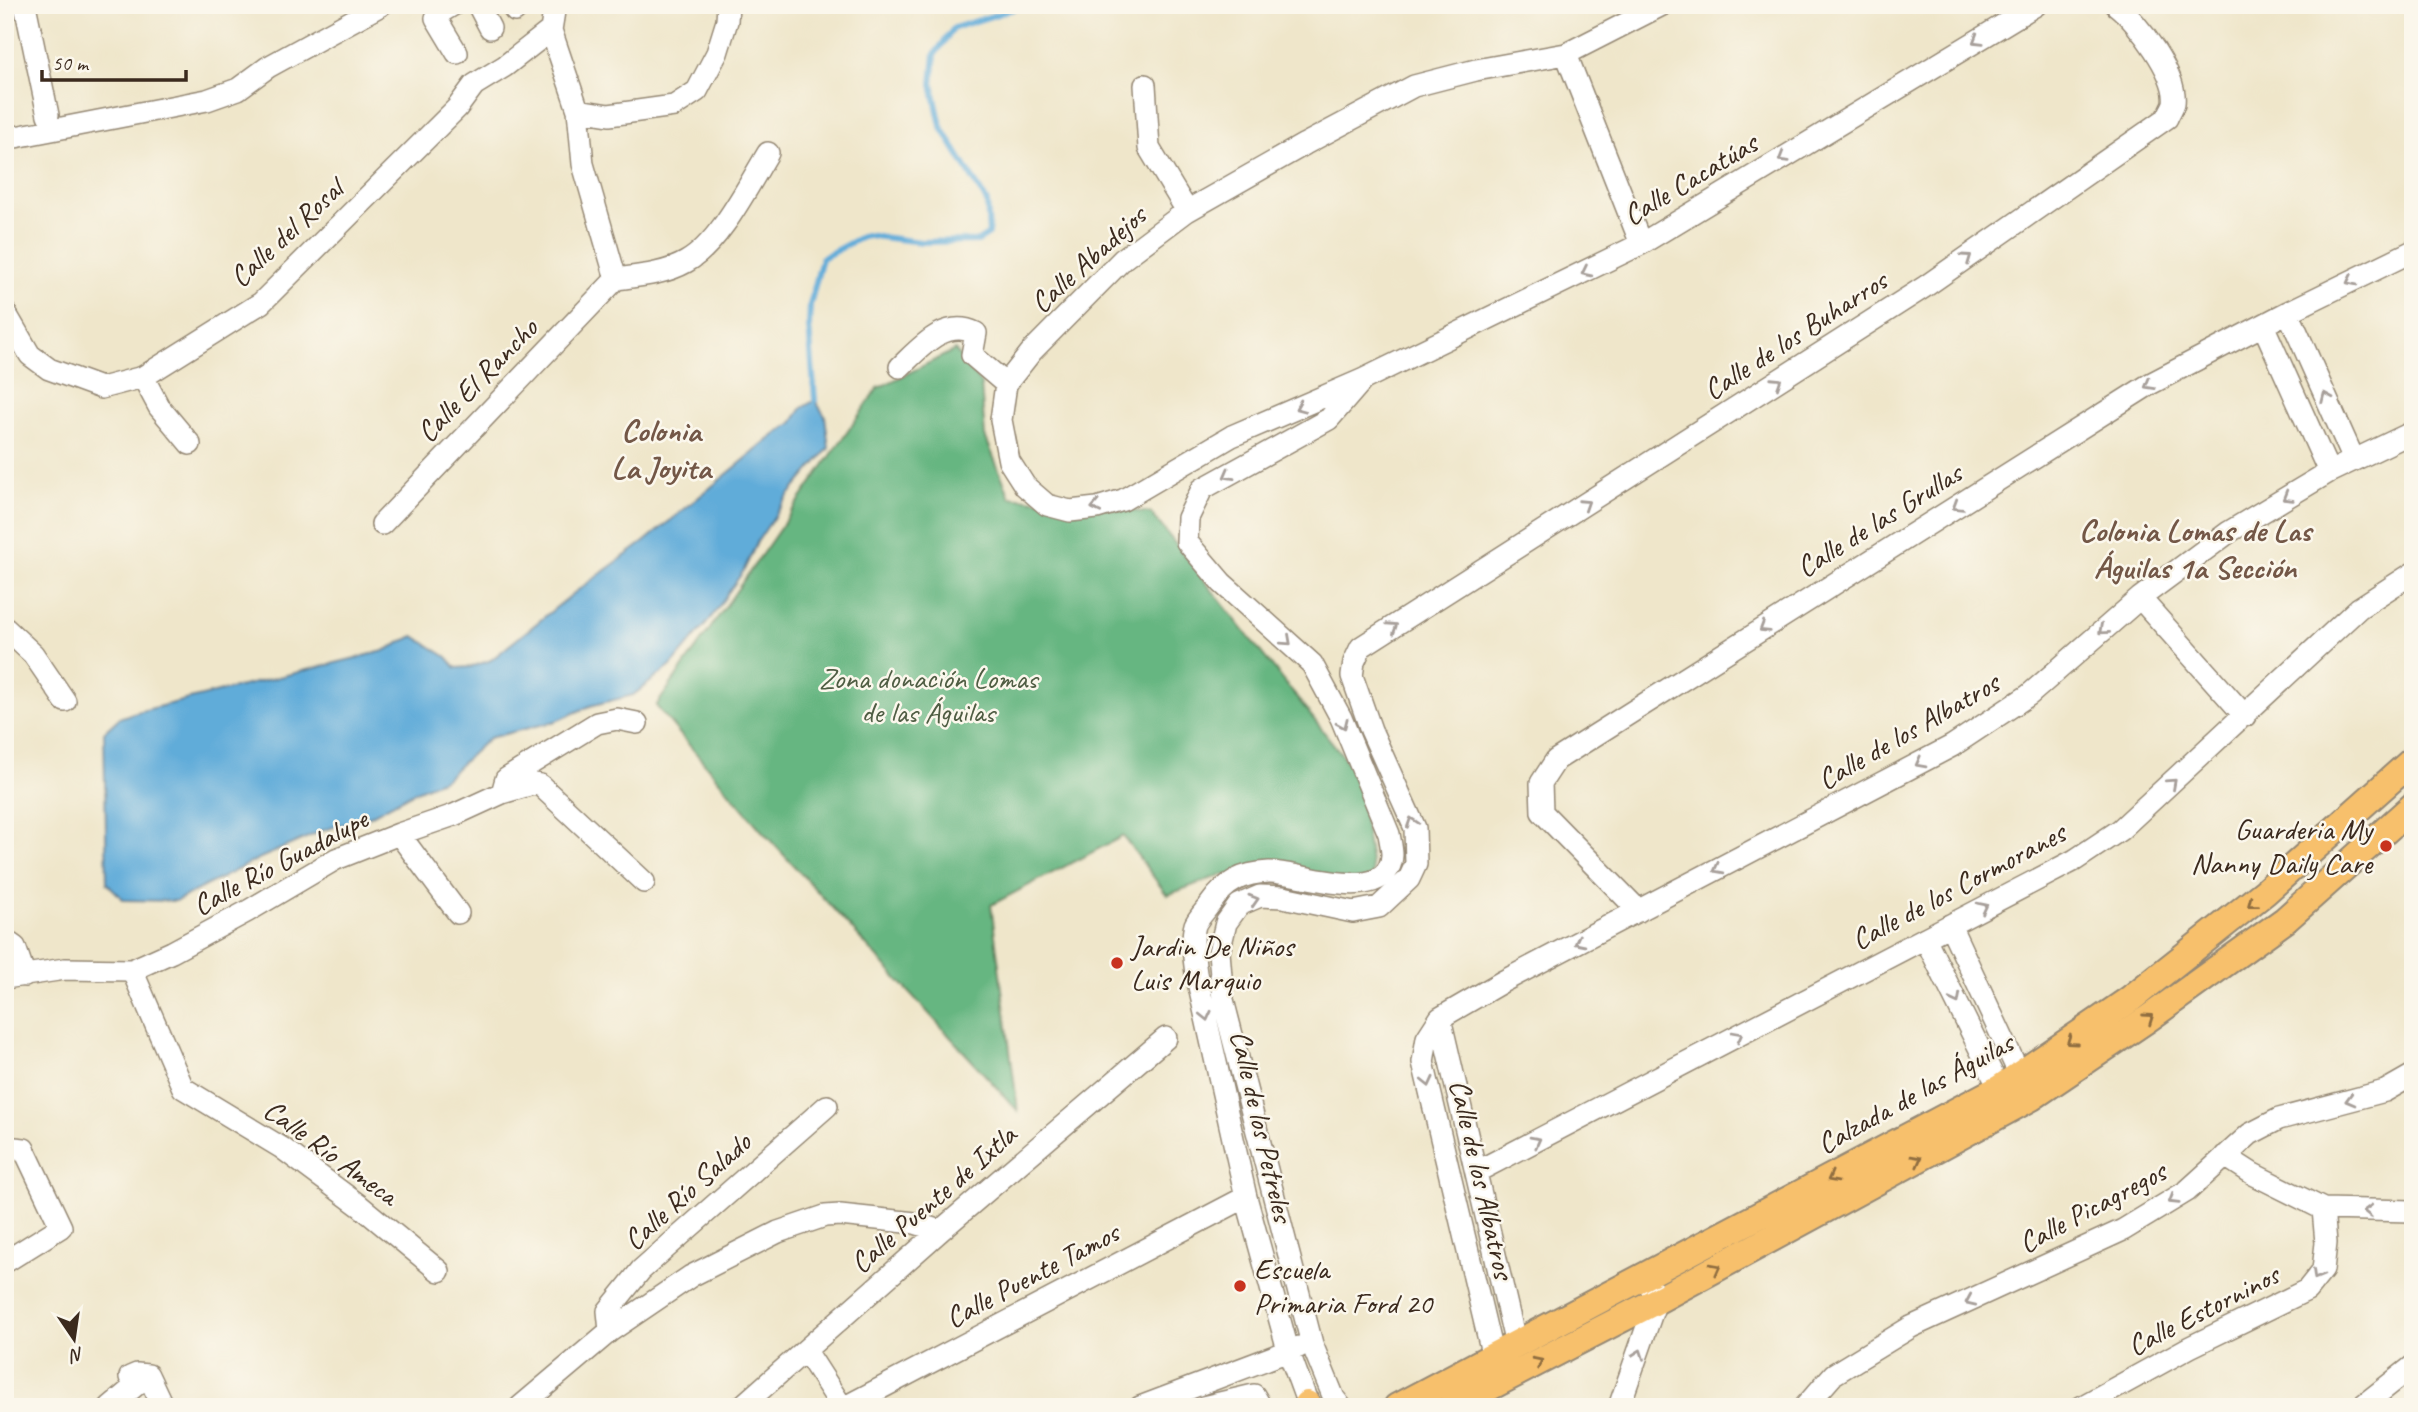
<svg xmlns="http://www.w3.org/2000/svg" width="2418" height="1412" viewBox="0 0 2418 1412" font-family="Caveat,sans-serif">
<rect width="100%" height="100%" fill="#fbf7ec"/>
<filter id="ink" filterUnits="userSpaceOnUse"><feTurbulence type="fractalNoise" baseFrequency=".0143" numOctaves="2"/><feDisplacementMap in="SourceGraphic" scale="14" xChannelSelector="R" yChannelSelector="G"/><feConvolveMatrix kernelMatrix="1 2 1 2 8 2 1 2 1" color-interpolation-filters="sRGB"/></filter>
<filter id="wash" filterUnits="userSpaceOnUse"><feTurbulence type="fractalNoise" baseFrequency=".00686" numOctaves="4" result="noise"/><feDisplacementMap in="SourceGraphic" scale="28" xChannelSelector="R" yChannelSelector="G"/><feGaussianBlur stdDeviation="1.57" result="paint"/><feColorMatrix in="noise" values="0 0 0 0 0 0 0 0 0 0 0 0 0 0 0 0 0 1.4 0 .05"/><feComposite in="paint" operator="in"/></filter>
<g filter="url(#wash)">
<rect width="100%" height="100%" fill="#efe6ca"/>
<!-- forest -->
<path fill="#66b681" stroke="#507050" stroke-width="2" d="M955 350 981 384 985 436 1010 497 1151 513 1357 774 1374 881 1221 875 1167 895 1123 836 991 905 1018 1111 762 831 656 706 878 388Z"/>
<!-- water -->
<path fill="#61acd9" stroke="#4e6b7c" stroke-width="2" d="M815 400 825 416 829 448 788 496 757 542 744 570 708 622 671 666 633 695 590 706 556 721 489 738 446 778 414 792 368 817 324 830 258 859 176 901 124 900 107 883 104 732 119 718 133 713 384 651 414 636 447 657 456 668 471 667 491 660 574 593 644 542 771 438 792 423 802 408Z"/>
<g fill="none" stroke-linecap="round" stroke-linejoin="round">
<!-- stream -->
<path stroke="#61acd9" stroke-width="6" d="M815 400 809 327 810 305 822 258 865 235 921 242 978 241 989 234 987 202 941 126 932 84 935 54 954 28 1026 5"/>
</g>
</g>
<g filter="url(#ink)">
<g fill="none" stroke-linecap="round" stroke-linejoin="round">
<defs>
<path id="minor" d="M25 5 48 115
M453 5 438 14 436 18 457 53
M478 5 490 28
M511 5 515 11
M555 5 551 30 578 110 583 164 616 279C639 276 665 274 686 262 719 244 748 186 768 153
M1662 5 1566 54 1476 70 1414 86 1305 144 1187 211 1123 259 1032 351 1006 384 1001 420 1009 461 1025 486 1047 505 1070 511 1097 508 1123 500 1232 436 1362 380 1641 244 2036 5
M1566 54 1641 244
M1145 85 1149 148 1187 211
M578 110 609 115 674 106 697 91 717 53 727 21 728 5
M5 139 207 100 238 89 268 67 381 5
M5 312 30 355 49 369 101 388 143 377 261 303 457 108 474 85 505 66 551 30
M2288 312 2354 460
M2263 325 2329 472
M900 367C921 347 945 318 976 333L972 355 1006 384
M143 377 159 407 190 444
M382 524 616 279
M2140 598 2245 716
M5 628 33 654 65 701
M502 793 533 784 540 785 644 882
M399 834 458 913
M1639 911 1542 812 1541 783 1556 760 2150 384 2288 312 2413 251
M1950 925 2025 1086
M1925 938 2006 1102
M5 940 15 947 25 976
M132 970 183 1088 282 1148 360 1206 439 1271
M5 978 65 969 132 970 172 952 248 911 336 859 399 834 454 815 502 793 506 779 597 723 617 719 637 723
M1440 1018 1516 1345
M5 1147 24 1149 61 1227 5 1262
M2225 1156 2253 1174 2323 1209 2413 1211
M1476 1172 2075 860 2120 830 2359 608 2413 573
M610 1331 608 1311 641 1270 827 1106
M806 1351 842 1407
M1493 1357 1423 1062 1427 1038 1440 1018 1502 982 1952 746 2029 695 2140 598 2229 532 2329 472 2413 432
M130 1377 137 1374 148 1375 163 1407
M110 1407 148 1375
M520 1407 610 1331 691 1276 778 1232 825 1216 840 1215 915 1223 940 1231
M741 1407 940 1231 1166 1038
M845 1407 1246 1197
M1140 1407 1299 1347
M1203 1407 1254 1395 1261 1407
M1309 1407 1288 1350 1246 1197 1196 973C1194 959 1191 939 1195 925 1198 918 1206 910 1211 903 1226 882 1242 873 1269 872 1298 871 1389 908 1392 855 1392 848 1390 840 1389 834L1341 718 1312 664 1222 583 1187 542 1188 518 1202 489 1329 419 1361 382
M1341 1407 1334 1398 1312 1344 1223 1000 1219 952 1226 923 1239 905 1260 896 1283 897 1353 912 1379 907 1409 879 1416 864 1415 828 1371 730 1352 676 1354 662 1361 647 1926 286 2167 118C2169 113 2173 107 2174 103 2178 75 2137 21 2116 5
M1619 1407 1656 1301 1647 1277
M1805 1407 1834 1374 1911 1327 2123 1230 2187 1191 2250 1134 2279 1119 2385 1091 2413 1075
M2081 1407 2190 1347 2307 1290 2323 1270 2326 1243 2323 1209
M2361 1407 2413 1366"/>
<path id="major" d="M1307 1407V1404
M1397 1407 2000 1088 2129 1000 2265 892 2413 760
M1451 1407 1656 1301 2032 1097 2146 1020 2285 920 2413 806"/>
</defs>
<!-- minor casing -->
<use href="#minor" stroke="#958874" stroke-width="24"/>
<!-- major casing -->
<use href="#major" stroke="#958874" stroke-width="30"/>
<!-- minor -->
<use href="#minor" stroke="#fff" stroke-width="21"/>
<!-- major -->
<use href="#major" stroke="#f7c06c" stroke-width="26"/>
</g>
<!-- one-way arrows -->
<defs><path id="oneway-chevron" d="M-2-3.5L2.5 0L-2 3.5" fill="none" stroke-width="1.6" stroke-linecap="round" stroke-linejoin="round" transform="scale(1.75)"/></defs>
<g stroke="#a79f9a">
<use href="#oneway-chevron" transform="translate(1977 40) rotate(149)"/>
<use href="#oneway-chevron" transform="translate(1783 158) rotate(149)"/>
<use href="#oneway-chevron" transform="translate(1967 258) rotate(-35)"/>
<use href="#oneway-chevron" transform="translate(1586 272) rotate(154)"/>
<use href="#oneway-chevron" transform="translate(2351 281) rotate(154)"/>
<use href="#oneway-chevron" transform="translate(1777 382) rotate(-33)"/>
<use href="#oneway-chevron" transform="translate(2149 385) rotate(150)"/>
<use href="#oneway-chevron" transform="translate(2326 397) rotate(-114)"/>
<use href="#oneway-chevron" transform="translate(1300 407) rotate(157)"/>
<use href="#oneway-chevron" transform="translate(1228 475) rotate(151)"/>
<use href="#oneway-chevron" transform="translate(2287 497) rotate(149)"/>
<use href="#oneway-chevron" transform="translate(1585 504) rotate(-33)"/>
<use href="#oneway-chevron" transform="translate(1957 506) rotate(148)"/>
<use href="#oneway-chevron" transform="translate(1096 507) rotate(168)"/>
<use href="#oneway-chevron" transform="translate(1393 627) rotate(-33)"/>
<use href="#oneway-chevron" transform="translate(1764 628) rotate(148)"/>
<use href="#oneway-chevron" transform="translate(2103 630) rotate(139)"/>
<use href="#oneway-chevron" transform="translate(1287 641) rotate(42)"/>
<use href="#oneway-chevron" transform="translate(1343 724) rotate(66)"/>
<use href="#oneway-chevron" transform="translate(1920 763) rotate(152)"/>
<use href="#oneway-chevron" transform="translate(2172 783) rotate(-42)"/>
<use href="#oneway-chevron" transform="translate(1412 822) rotate(-109)"/>
<use href="#oneway-chevron" transform="translate(1718 869) rotate(152)"/>
<use href="#oneway-chevron" transform="translate(1254 900) rotate(-17)"/>
<use href="#oneway-chevron" transform="translate(1983 907) rotate(-27)"/>
<use href="#oneway-chevron" transform="translate(1579 942) rotate(153)"/>
<use href="#oneway-chevron" transform="translate(1956 999) rotate(63)"/>
<use href="#oneway-chevron" transform="translate(1206 1016) rotate(77)"/>
<use href="#oneway-chevron" transform="translate(1738 1036) rotate(-28)"/>
<use href="#oneway-chevron" transform="translate(1428 1082) rotate(77)"/>
<use href="#oneway-chevron" transform="translate(2350 1100) rotate(165)"/>
<use href="#oneway-chevron" transform="translate(1536 1141) rotate(-28)"/>
<use href="#oneway-chevron" transform="translate(2173 1200) rotate(149)"/>
<use href="#oneway-chevron" transform="translate(2368 1211) rotate(-178)"/>
<use href="#oneway-chevron" transform="translate(2317 1275) rotate(120)"/>
<use href="#oneway-chevron" transform="translate(1970 1301) rotate(156)"/>
<use href="#oneway-chevron" transform="translate(1639 1354) rotate(-70)"/>
</g>
<g stroke="#906e41">
<use href="#oneway-chevron" transform="translate(2252 903) rotate(142)"/>
<use href="#oneway-chevron" transform="translate(2149 1018) rotate(-35)"/>
<use href="#oneway-chevron" transform="translate(2071 1041) rotate(145)"/>
<use href="#oneway-chevron" transform="translate(1917 1160) rotate(-28)"/>
<use href="#oneway-chevron" transform="translate(1832 1178) rotate(152)"/>
<use href="#oneway-chevron" transform="translate(1716 1268) rotate(-28)"/>
<use href="#oneway-chevron" transform="translate(1538 1362) rotate(-27)"/>
</g>
</g>
<!-- markers -->
<g fill="#c8321e" stroke="#fbf7ec" stroke-width="2.5">
<circle cx="2386" cy="846" r="7"/>
<circle cx="1117" cy="963" r="7"/>
<circle cx="1240" cy="1286" r="7"/>
</g>
<g text-anchor="middle" dominant-baseline="central" stroke-width="5" stroke-linejoin="round" paint-order="stroke">
<!-- street labels -->
<g font-size="30" fill="#3b2a1e" stroke="#fbf7ec">
<text transform="translate(1690 179) rotate(-31)">Calle Cacatúas</text>
<text transform="translate(286 233) rotate(-43)">Calle del Rosal</text>
<text transform="translate(1088 259) rotate(-42)">Calle Abadejos</text>
<text transform="translate(1795 335) rotate(-33)">Calle de los Buharros</text>
<text transform="translate(477 380) rotate(-46)">Calle El Rancho</text>
<text transform="translate(1879 520) rotate(-32)">Calle de las Grullas</text>
<text transform="translate(1908 731) rotate(-30)">Calle de los Albatros</text>
<text transform="translate(280 862) rotate(-28)">Calle Río Guadalupe</text>
<text transform="translate(1958 886) rotate(-28)">Calle de los Cormoranes</text>
<text transform="translate(1915 1093) rotate(-29)">Calzada de las Águilas</text>
<text transform="translate(1262 1126) rotate(77)">Calle de los Petreles</text>
<text transform="translate(331 1152) rotate(36)">Calle Río Ameca</text>
<text transform="translate(1482 1179) rotate(77)">Calle de los Albatros</text>
<text transform="translate(687 1191) rotate(-42)">Calle Río Salado</text>
<text transform="translate(933 1199) rotate(-41)">Calle Puente de Ixtla</text>
<text transform="translate(2092 1207) rotate(-28)">Calle Picagregos</text>
<text transform="translate(1032 1275) rotate(-28)">Calle Puente Tamos</text>
<text transform="translate(2203 1310) rotate(-27)">Calle Estorninos</text>
</g>
<!-- park labels -->
<g font-size="30" fill="#4f5d43" stroke="#fbf7ec">
<text x="928" y="678">Zona donación Lomas<tspan x="928" dy="34">de las Águilas</tspan></text>
</g>
<!-- poi labels -->
<g font-size="30" fill="#3b2a1e" stroke="#fbf7ec" text-anchor="start">
<text x="2372" y="829" text-anchor="end">Guarderia My<tspan x="2372" dy="34">Nanny Daily Care</tspan></text>
<text x="1131" y="946">Jardin De Niños<tspan x="1131" dy="34">Luis Marquio</tspan></text>
<text x="1254" y="1269">Escuela<tspan x="1254" dy="34">Primaria Ford 20</tspan></text>
</g>
<!-- neighbourhood labels -->
<g font-size="32" font-weight="bold" fill="#735747" stroke="#fbf7ec">
<text x="661" y="430">Colonia<tspan x="661" dy="37">La Joyita</tspan></text>
<text x="2195" y="530">Colonia Lomas de Las<tspan x="2195" dy="37">Águilas 1a Sección</tspan></text>
</g>
</g>
<!-- margin -->
<rect width="2418" height="1412" fill="none" stroke="#fbf7ec" stroke-width="28"/>
<!-- north arrow -->
<g transform="translate(74 1339) rotate(167)" stroke="#fbf7ec" stroke-width="5" paint-order="stroke">
<path d="M0-5L12 26L0 18L-12 26Z" fill="#3b2a1e"/>
<text y="-10" font-size="19" font-weight="bold" text-anchor="middle" fill="#3b2a1e">N</text>
</g>
<!-- scale -->
<path d="M42 70v10h144v-10" fill="none" stroke="#3b2a1e" stroke-width="3.5"/>
<text x="52" y="70" font-size="21" fill="#3b2a1e" stroke="#fbf7ec" stroke-width="5" paint-order="stroke">50 m</text>
</svg>
